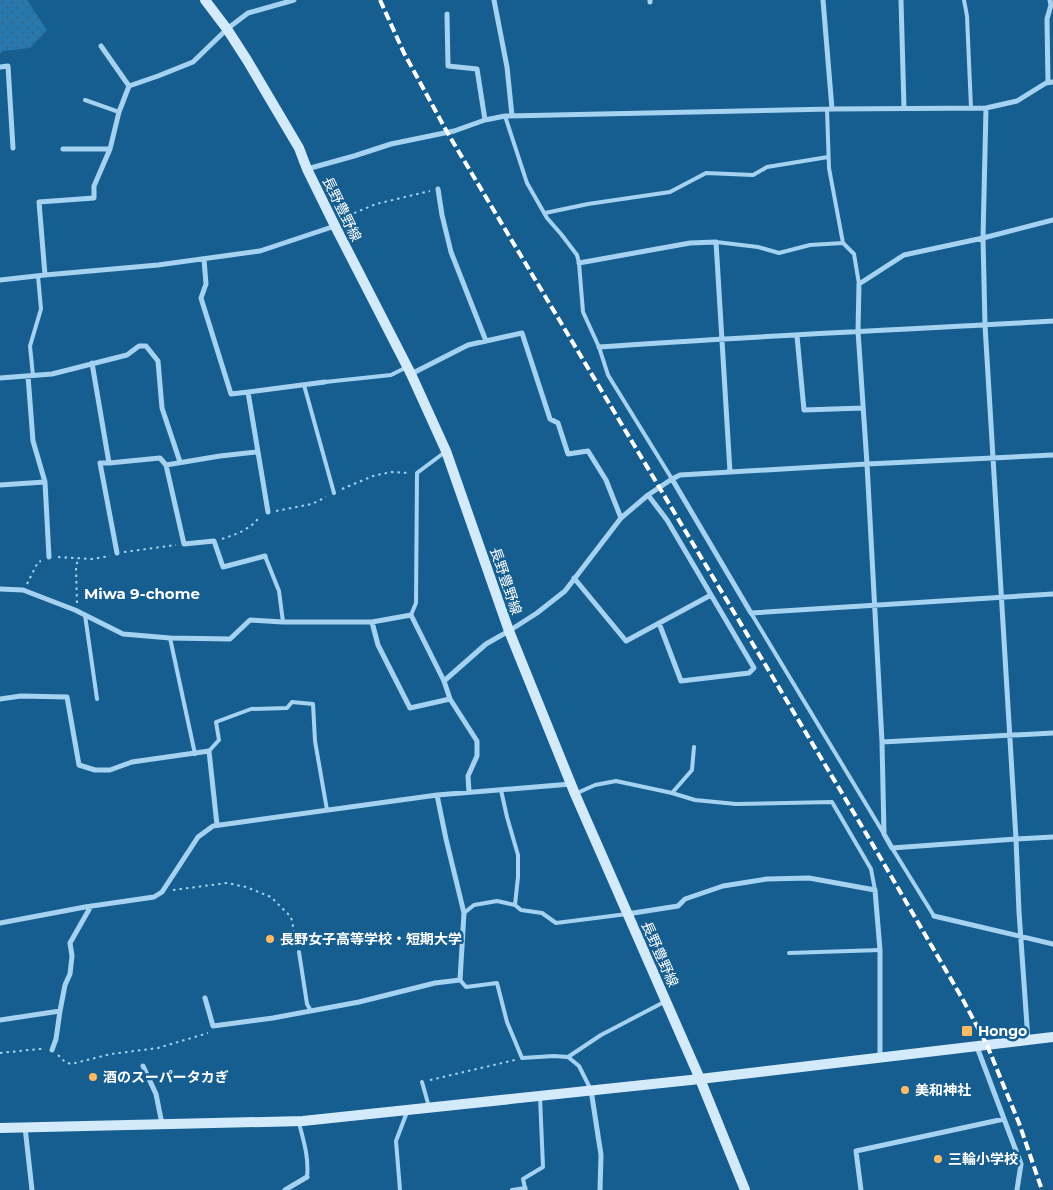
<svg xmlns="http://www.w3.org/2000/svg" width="1053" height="1190" viewBox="0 0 1053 1190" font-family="Montserrat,'Noto Sans JP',sans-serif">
<defs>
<pattern id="park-dots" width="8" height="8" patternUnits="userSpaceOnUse" patternTransform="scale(1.25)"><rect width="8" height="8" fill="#2778ad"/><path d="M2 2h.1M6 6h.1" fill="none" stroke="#3a627c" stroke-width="1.8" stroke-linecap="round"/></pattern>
</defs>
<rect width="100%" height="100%" fill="#175e90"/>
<!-- park -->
<path fill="url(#park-dots)" d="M0 0H27L47 30 30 48 3 51 0 54Z"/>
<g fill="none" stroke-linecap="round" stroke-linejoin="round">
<!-- path -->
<path stroke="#a5d2f0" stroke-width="2" stroke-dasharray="2.5 4" stroke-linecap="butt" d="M342 218 376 204 430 191
M342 489 373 476 391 472 409 473
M276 511 312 504 326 497
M222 539 239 533 251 526 260 517
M124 552 176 545
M58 557 92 559 110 556
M27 584 38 562 41 561
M77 603 76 568 78 559
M173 890 227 883 246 887 271 897 291 917 297 945
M0 1053 39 1049H45
M58 1055 65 1062 71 1064 111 1054 158 1048 208 1033
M430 1080 515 1060"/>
<!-- lane -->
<path stroke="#a5d2f0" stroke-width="4" d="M964 0 967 16 971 108
M85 100 119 112
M827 109 829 168 843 243
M505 116 527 183 547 218 561 234 577 255 579 263 583 312 599 347 608 375 672 479
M545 213 588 204 670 192 706 173 753 175 767 167 828 157
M716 242 758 247 779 253 810 245 843 243 854 254 859 284
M33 376 30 346 41 309 38 276
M325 382 391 375 407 367
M304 385 334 493
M265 556 279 591 283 622
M751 613 884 834
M85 615 97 699
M411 615 416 603 417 473 445 452
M170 638 195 754
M209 751 219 740 216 722 251 709 287 708 292 702 313 704 315 741 327 810
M501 790 507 817 518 855V877L515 905
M672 793 692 770 694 747
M575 794 595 785 616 781 672 793 695 800 736 804 832 802 871 869 875 890
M892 848 934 916
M464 913 474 905 497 901 515 905 521 910 542 913 556 923 627 914
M299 952 307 1004 311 1011
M789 953 880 950
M460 980 466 987 497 983 507 1022 522 1058 554 1056 568 1057 579 1066 590 1088
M568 1057 601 1035 666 1001
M422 1082 429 1107
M299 1123C304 1142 309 1158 307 1177
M400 1190 396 1141 407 1112
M512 1190 525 1188 523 1179 543 1167 540 1097"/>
<!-- street -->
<path stroke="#a5d2f0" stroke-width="5" d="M494 0 507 67 512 116
M650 0V2
M823 0 832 109
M901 0 904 108
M447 14 448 66 477 69 485 120
M101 46 129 86 119 112 110 149
M0 67 8 66 13 148
M1048 82 1047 19 1051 5 1050 0
M129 86 158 76 193 62 227 29 248 13 294 0
M986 108 983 238 985 325 1016 839 1019 912 1028 1040
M307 169 354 156 391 144 454 131 485 120 505 116 832 109 986 108 1017 101 1046 83 1053 82
M438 189 442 215 451 252 486 341
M1053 220 983 238 904 255 859 284 858 331 867 464 882 742 884 834 892 848 1016 839 1053 837
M204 259 206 284 201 298 231 394 248 392 268 512
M579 263 690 243 716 242 730 472
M45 275 39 202 94 198V186L110 149H63
M0 280 45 275 158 265 260 251 335 226
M797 336 804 410 863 408
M599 347C750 336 902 330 1053 321
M92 363 109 463 160 458 166 465 184 544 214 541 223 567 265 556
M411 374 468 345 522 333 550 419 558 423 568 454 588 451 606 480 621 518
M28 376 33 441 45 482 49 557
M0 378 52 374 127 355 139 346H146L158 361 162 408 180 462
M248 392 325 382
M109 463H100L117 553
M166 465 220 456 257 452
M672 479 751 613 1053 594
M0 485 45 482
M648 495 667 520 754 668 749 673 681 681 659 623
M574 578 626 641 711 595
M0 589 23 590 75 610 123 634 170 638 230 639 250 620 283 622H372L411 615 444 681 486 644 509 631 537 613 565 591 621 518 648 495 672 479 680 475 867 464 1053 455
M372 622 378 645 410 708 450 699 444 681
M0 699 21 696 67 697 79 765 95 770H110L132 762 209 751 217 825
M450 699 477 741V756L468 776 469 792
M882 742 1053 733
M627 914 678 906 685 899 723 886 767 879 809 878 875 890 880 950V1057
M934 916 1053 944
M0 923 85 907 154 897 162 892 198 837 213 826 437 795 571 784
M205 998 213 1026 273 1018 359 1002 435 983 460 980 464 913 446 839 437 795
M0 1020 60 1011
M977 1047 1021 1164 1017 1190
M52 1050 56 1039 60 1011 65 985 70 974 72 956 70 943 91 906
M143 1066 156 1094 162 1124
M591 1090 601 1155 600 1190
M25 1127 32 1190
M525 1188V1190
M285 1190 307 1177
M861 1190 856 1151 1004 1119"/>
<!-- secondary -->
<path stroke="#d3eafb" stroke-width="10" d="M205 0 227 29 247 60 299 148 307 169 335 226 411 374 446 451 509 631 575 794 700 1079 745 1190
M0 1128 303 1121 700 1079 1053 1037"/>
<!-- rail -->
<path stroke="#fff" stroke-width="4" stroke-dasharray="9 4" stroke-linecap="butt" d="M380 0 404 53 447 132 870 840 962 998 987 1045 1019 1123 1042 1190"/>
</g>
<!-- markers -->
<g fill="#ffbb64" stroke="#175e90" stroke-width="2">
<circle cx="270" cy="939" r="5"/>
<rect x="961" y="1025" width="12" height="12" rx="2.5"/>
<circle cx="93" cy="1077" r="5"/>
<circle cx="905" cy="1090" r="5"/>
<circle cx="938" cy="1159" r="5"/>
</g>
<g text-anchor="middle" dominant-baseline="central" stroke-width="5" stroke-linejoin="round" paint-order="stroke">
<!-- street labels -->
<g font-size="14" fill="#fff" stroke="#175e90">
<text transform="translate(342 209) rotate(64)">長野豊野線</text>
<text transform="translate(506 581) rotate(71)">長野豊野線</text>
<text transform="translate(660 954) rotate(66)">長野豊野線</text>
</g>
<!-- poi labels -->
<g font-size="14" font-weight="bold" fill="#fff" stroke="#175e90" text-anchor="start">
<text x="280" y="939">長野女子高等学校・短期大学</text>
<text x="978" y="1031">Hongo</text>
<text x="103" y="1077">酒のスーパータカぎ</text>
<text x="915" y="1090">美和神社</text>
<text x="948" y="1159">三輪小学校</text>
</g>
<!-- neighbourhood labels -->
<g font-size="15" font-weight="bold" fill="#fff" stroke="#175e90">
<text x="142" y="593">Miwa 9-chome</text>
</g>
</g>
</svg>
